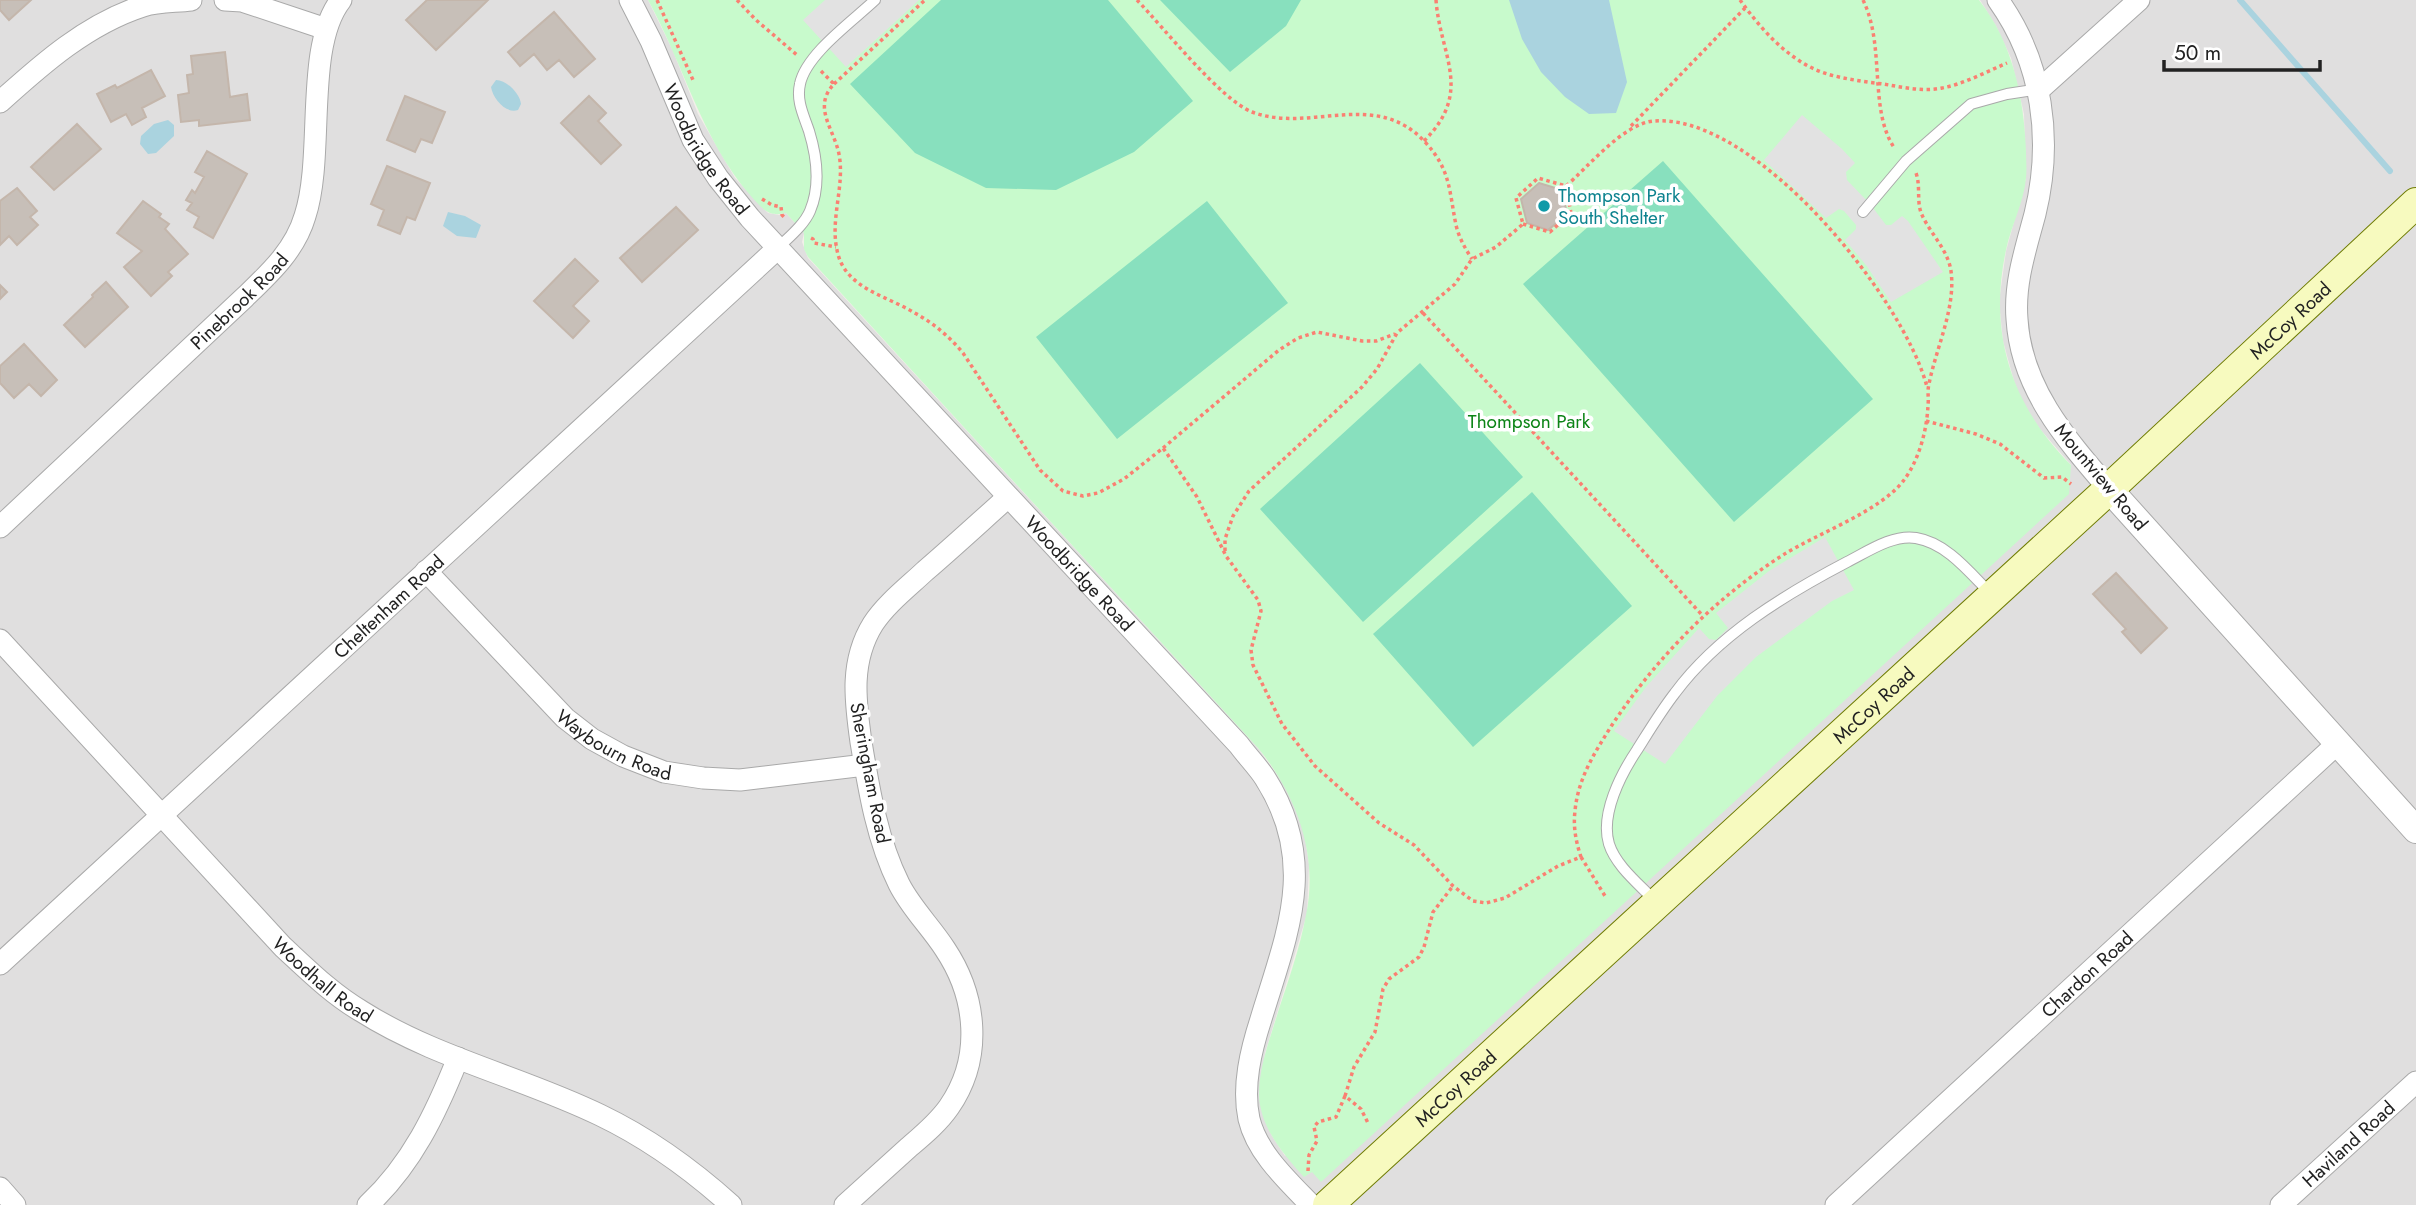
<svg xmlns="http://www.w3.org/2000/svg" width="2416" height="1205" viewBox="0 0 2416 1205" font-family="Jost,sans-serif">
<rect width="100%" height="100%" fill="#f2efe9"/>
<!-- residential -->
<path fill="#e0dfdf" d="M0 0H648L673 51 698 114 735 178 768 213 779 215 786 213 804 233 802 242 808 258 1258 748 1291 794 1304 831 1309 864 1307 914 1265 1053 1259 1097 1264 1118 1272 1136 1285 1156 2071 465 2040 429 2023 404 2014 381 2003 341 1999 302 2006 251 2026 178 2024 114 2011 58 1996 26 1980 0H2416V1205H0Z"/>
<!-- park -->
<path fill="#c8facc" d="M648 0H1979C2013 43 2024 98 2026 151 2026 159 2027 169 2026 178 2024 202 2011 226 2006 250 1988 333 2011 405 2071 465L2069 494 1321 1182 1312 1172 1304 1177C1283 1154 1260 1127 1259 1095 1259 1066 1270 1039 1278 1012 1288 981 1300 948 1306 915 1319 855 1296 794 1258 748L808 257 804 249V233L786 213C781 214 776 215 770 213 763 210 756 202 750 195 701 138 684 65 648 0Z"/>
<!-- pitch -->
<path fill="#88e0be" d="M941 0H1108L1193 101 1134 152 1056 190 986 188 915 153 850 84Z
M1160 0H1301L1286 26 1230 72Z
M1663 161 1873 399 1734 522 1523 284Z
M1207 201 1288 303 1117 439 1036 337Z
M1420 363 1523 477 1363 622 1260 509Z
M1532 492 1632 606 1473 747 1373 634Z"/>
<!-- parking -->
<path fill="#e2e2e2" d="M825 0H919L846 67 803 20Z
M1802 115 1842 149 1855 163 1846 172 1847 180 1870 204 1886 225H1891L1902 216 1908 221 1943 272 1891 302 1866 265 1845 240 1856 229V225L1844 211 1839 209 1826 218 1764 160Z
M1825 537 1854 590 1832 601 1756 657 1717 696 1665 764 1614 731 1646 687 1699 628 1709 639 1716 640 1728 628 1716 613 1769 571Z"/>
<!-- water -->
<path fill="#aad3df" d="M1509 0H1609L1627 82 1616 113 1589 114 1565 97 1541 72 1522 39Z
M496 80C507 80 520 94 521 104L518 110C506 114 493 99 491 87Z
M168 120 174 125V136L156 153 148 154 140 144 141 136 154 124Z
M448 212 465 216 481 225 476 238 457 236 443 226Z"/>
<g fill="none" stroke-linecap="round" stroke-linejoin="round">
<!-- stream -->
<path stroke="#aad3df" stroke-width="6" d="M2240 0 2390 171"/>
</g>
<!-- building -->
<path fill="#c7bfb8" stroke="#c4b6ab" stroke-width="2" d="M0 0H31L9 20 0 10Z
M427 0H488L436 50 406 20Z
M554 12 595 59 574 77 559 60 547 70 534 54 520 66 508 52Z
M225 52 230 97 247 94 250 120 199 126V120L181 122 178 95 189 93 187 75 193 74 191 56Z
M151 70 165 96 142 108 146 117 132 125 126 114 111 122 97 94 115 85 117 88Z
M405 96 445 112 432 143 421 139 415 152 387 140Z
M589 96 606 113 598 121 621 145 601 164 561 123Z
M77 124 101 149 54 190 31 167Z
M207 151 247 174 213 238 194 227 199 217 187 210 192 203 186 200 192 190 195 193 204 177 195 172Z
M387 166 430 183 415 220 407 217 400 234 378 225 384 210 371 204Z
M1539 183 1562 190 1567 214 1548 230 1527 223 1521 199Z
M17 188 37 211 30 217 38 225 17 245 9 236 0 245V201Z
M143 201 161 214 159 217 169 224 165 229 188 254 168 272 172 276 151 296 124 267 142 251 117 233Z
M676 207 698 230 642 282 620 258Z
M575 259 598 281 573 306 589 321 573 338 534 301Z
M106 282 128 307 85 347 64 325 93 297 92 295Z
M0 285 7 292 0 299Z
M24 344 57 380 41 396 29 384 14 398 0 383V366Z
M2116 573 2167 628 2141 653 2122 632 2126 629 2093 594Z"/>
<g fill="none" stroke-linecap="round" stroke-linejoin="round">
<defs>
<path id="service" d="M1863 212 1906 161 1971 104 2007 94 2040 89
M778 248C789 237 804 225 810 211 821 185 817 157 809 131 804 116 796 101 800 84 806 54 853 21 875 0
M1655 901C1639 884 1616 866 1609 844 1600 814 1621 774 1637 750 1649 731 1661 711 1675 693 1718 635 1784 595 1847 562 1867 552 1893 534 1916 538 1947 543 1970 573 1991 594"/>
<g id="minor">
<path d="M225 0 242 1 326 29"/>
<path id="s1" d="M630 0 651 41 693 140 718 178 750 218 1239 745C1247 756 1258 767 1265 778 1319 863 1287 933 1261 1019 1251 1050 1242 1086 1249 1119 1257 1153 1288 1181 1311 1205"/>
<path d="M1998 0C2043 63 2053 140 2035 214 2026 248 2014 283 2017 319 2021 388 2066 439 2109 489"/>
<path d="M2040 89 2139 0"/>
<path d="M0 102C42 64 87 24 143 6 158 1 176 2 191 0"/>
<path id="s2" d="M0 527 245 297C270 273 295 250 305 216 325 155 304 47 341 0"/>
<path id="s3" d="M426 571 565 718 592 739 623 756 664 772 703 778 740 780 865 765"/>
<path id="s4" d="M0 640 283 947C308 970 332 994 361 1011 435 1058 522 1077 600 1115 648 1138 691 1169 731 1205"/>
<path id="s5" d="M0 964 778 248"/>
<path d="M0 1188 15 1205"/>
<path d="M368 1205C412 1164 436 1113 458 1058"/>
<path d="M845 1205C866 1186 887 1167 908 1148 922 1136 938 1123 949 1107 983 1058 977 997 945 949 931 927 911 908 899 884 877 840 869 790 861 742 855 700 850 661 873 624 886 604 908 587 925 571 953 547 980 522 1008 497"/>
<path id="s6" d="M1836 1205 2338 743"/>
<path id="s7" d="M2281 1205 2416 1082"/>
</g>
<path id="tertiary" d="M2109 489 2416 830"/>
<g id="secondary">
<path id="s8" d="M1328 1205 2109 489 2416 203"/>
</g>
</defs>
<!-- service casing -->
<use href="#service" stroke="#a9a9a9" stroke-width="12"/>
<!-- minor casing -->
<use href="#minor" stroke="#a9a9a9" stroke-width="23"/>
<!-- tertiary casing -->
<use href="#tertiary" stroke="#a9a9a9" stroke-width="28"/>
<!-- secondary casing -->
<use href="#secondary" stroke="#707d05" stroke-width="32"/>
<!-- path -->
<path stroke="#fa8072" stroke-width="3.5" stroke-dasharray="3.5 3.5" stroke-linecap="butt" d="M657 0 693 80
M737 0 756 20 797 55
M1137 0C1163 27 1221 100 1252 112 1310 134 1375 88 1425 142 1451 170 1449 191 1456 225 1459 238 1465 248 1472 259
M1740 0C1763 32 1794 67 1835 76 1851 80 1867 82 1883 84 1902 87 1922 92 1942 88 1964 84 1986 72 2007 63
M1863 0C1886 47 1868 110 1895 149
M821 71 834 84C812 107 834 129 839 154 845 186 830 218 837 250 844 288 885 295 913 312 932 322 949 336 963 353L1040 470 1063 491 1083 496 1098 493 1124 479 1163 448 1197 497 1226 556 1258 600 1261 611 1251 650 1253 665 1282 724 1315 766 1379 823 1414 845 1453 886 1473 901 1486 903 1505 898 1558 866 1581 857C1576 842 1573 827 1575 811 1578 778 1595 752 1612 725 1657 657 1715 598 1783 555 1818 533 1881 511 1904 480 1919 460 1927 430 1928 405 1929 398 1927 392 1929 384 1936 348 1956 308 1951 271 1948 250 1930 233 1922 215 1916 202 1921 187 1916 173
M834 84 925 0
M1631 126 1745 8
M1424 141C1474 91 1440 56 1436 0
M762 199 772 205 781 207 782 215 786 219
M1523 224 1550 232 1571 213 1566 186
M811 238 813 239 814 243 836 247
M1423 313 1703 616
M1926 421 1976 434 2000 444 2044 478 2062 477 2071 484
M1163 448 1279 350 1298 338 1317 332 1362 341H1376L1395 334
M1225 551V539L1233 516 1249 491 1362 387 1377 369 1397 333 1455 284 1472 259 1496 247 1523 224 1516 198 1538 178 1566 186C1588 167 1624 123 1654 121 1755 113 1904 298 1927 387
M1581 857 1605 896
M1345 1096 1354 1067 1375 1032 1383 989 1389 979 1419 957 1424 947 1433 912 1453 886
M1308 1171 1309 1155 1317 1141 1314 1127 1318 1122 1336 1117 1345 1096 1361 1109 1369 1125"/>
<!-- service -->
<use href="#service" stroke="#fff" stroke-width="10"/>
<!-- minor -->
<use href="#minor" stroke="#fff" stroke-width="21"/>
<!-- tertiary -->
<use href="#tertiary" stroke="#fff" stroke-width="26"/>
<!-- secondary -->
<use href="#secondary" stroke="#f7fabf" stroke-width="30"/>
</g>
<!-- markers -->
<circle fill="#0f9aa8" stroke="#fff" stroke-width="2.5" cx="1544" cy="206" r="7"/>
<g text-anchor="middle" dominant-baseline="central" stroke-width="7" stroke-linejoin="round" paint-order="stroke">
<!-- street labels -->
<g font-size="19" fill="#222" stroke="#fff">
<text stroke="none"><textPath href="#s1" startOffset="168">Woodbridge Road</textPath></text>
<text stroke="none"><textPath href="#s2" startOffset="329">Pinebrook Road</textPath></text>
<text stroke="none"><textPath href="#s8" startOffset="1307">McCoy Road</textPath></text>
<text transform="translate(2101 477) rotate(50)">Mountview Road</text>
<text stroke="none"><textPath href="#s1" startOffset="735">Woodbridge Road</textPath></text>
<text stroke="none"><textPath href="#s5" startOffset="528">Cheltenham Road</textPath></text>
<text stroke="none"><textPath href="#s8" startOffset="740">McCoy Road</textPath></text>
<text stroke="none"><textPath href="#s3" startOffset="259">Waybourn Road</textPath></text>
<text transform="translate(870 773) rotate(79)">Sheringham Road</text>
<text stroke="none"><textPath href="#s6" startOffset="341">Chardon Road</textPath></text>
<text stroke="none"><textPath href="#s4" startOffset="469">Woodhall Road</textPath></text>
<text stroke="none"><textPath href="#s8" startOffset="173">McCoy Road</textPath></text>
<text stroke="none"><textPath href="#s7" startOffset="91">Haviland Road</textPath></text>
</g>
<!-- culture labels -->
<g font-size="19" fill="#0d838f" stroke="#fff" text-anchor="start">
<text x="1558" y="195">Thompson Park<tspan x="1558" dy="22">South Shelter</tspan></text>
</g>
<!-- park labels -->
<g font-size="19" fill="#0c8416" stroke="#fff">
<text x="1529" y="421">Thompson Park</text>
</g>
</g>
<!-- scale -->
<path d="M2164 60v10h156v-10" fill="none" stroke="#222222" stroke-width="3.5"/>
<text x="2174" y="60" font-size="21" fill="#222222" stroke="#ffffff" stroke-width="5" paint-order="stroke">50 m</text>
</svg>
